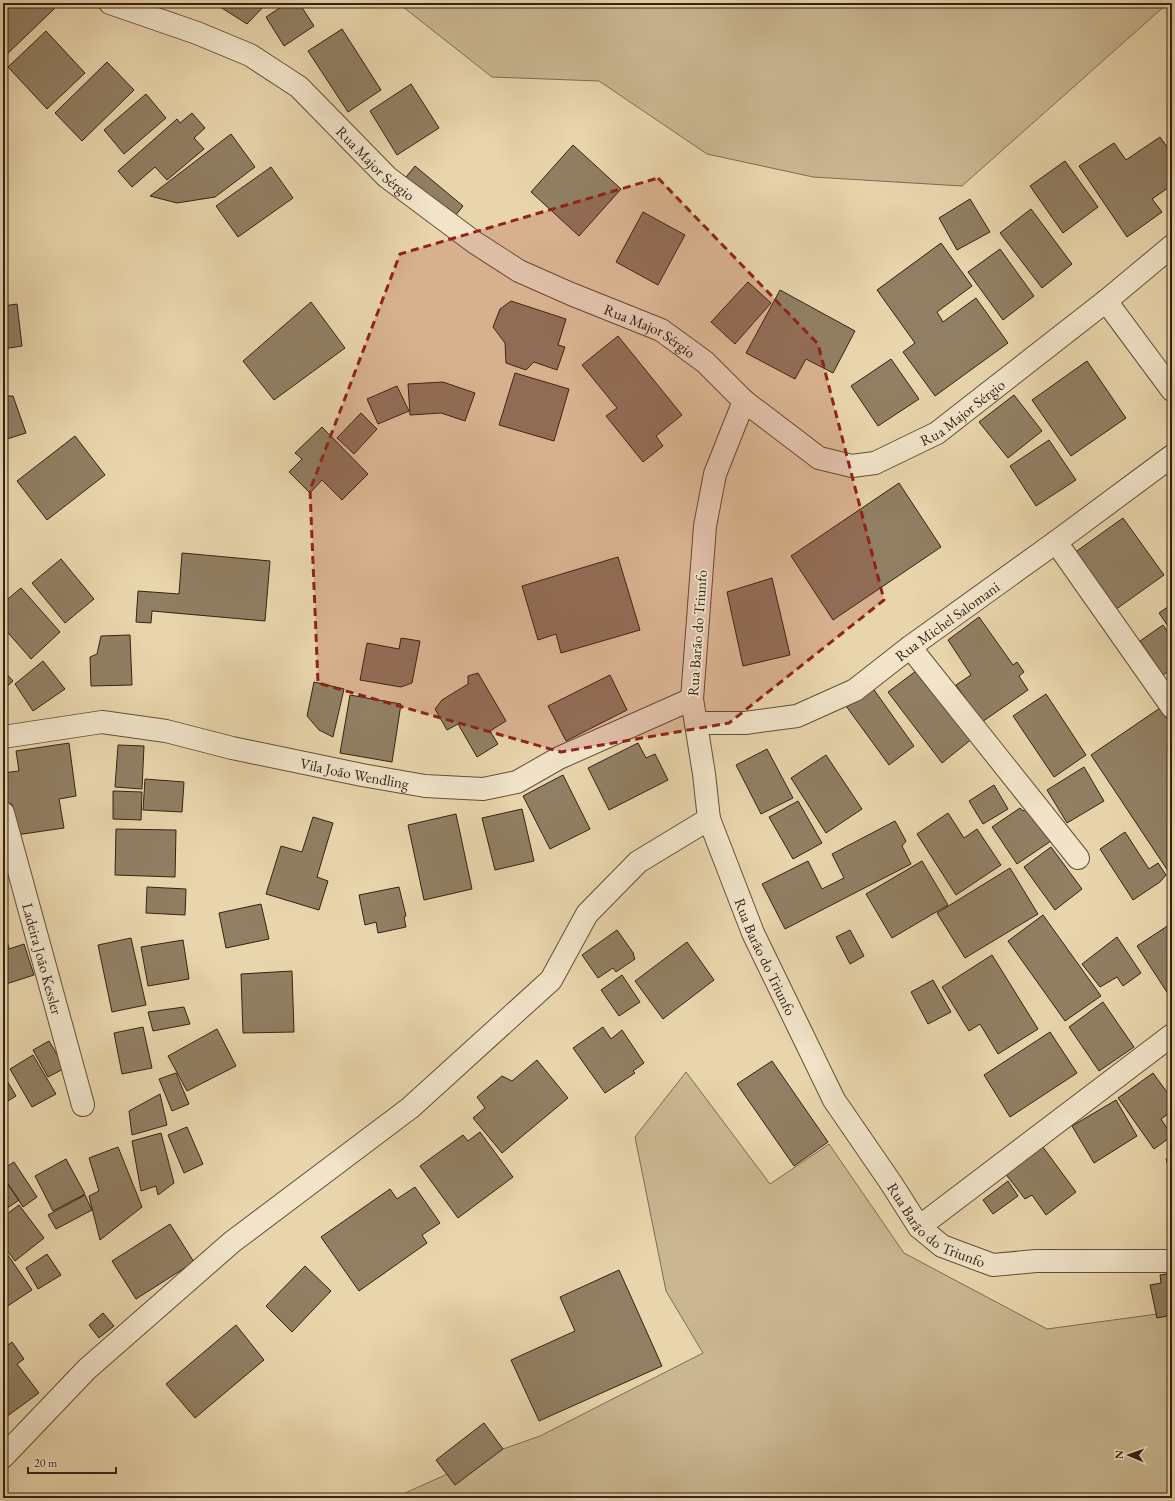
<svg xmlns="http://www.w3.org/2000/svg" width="1175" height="1501" viewBox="0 0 1175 1501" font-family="'EB Garamond',serif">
<rect width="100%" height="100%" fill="#e9d5ac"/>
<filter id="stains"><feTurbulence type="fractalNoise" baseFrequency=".005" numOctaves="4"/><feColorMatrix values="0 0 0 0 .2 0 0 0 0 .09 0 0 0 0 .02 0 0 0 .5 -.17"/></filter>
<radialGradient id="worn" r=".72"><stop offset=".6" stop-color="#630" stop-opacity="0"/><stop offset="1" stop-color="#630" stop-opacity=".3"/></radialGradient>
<!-- green -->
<path fill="#cab792" stroke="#7e6c53" d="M398 3H1168L962 186 813 177 707 154 599 81 492 77Z
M686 1072 770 1184 829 1144 904 1253 1047 1329 1172 1312V1498H394L503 1449 540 1436 703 1353 666 1291 635 1137Z"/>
<!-- building -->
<path fill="#917f63" stroke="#322214" d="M3 3H20L24 7 28 3H50L55 8 3 58Z
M214 3H267L247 24Z
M287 3H299L314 26 284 46 266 17Z
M342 29 381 90 348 112 308 51Z
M46 31 85 73 47 109 8 67Z
M107 62 134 90 82 141 55 113Z
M411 84 439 128 397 155 370 111Z
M146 94 166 118 124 154 104 130Z
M192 113 205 128 194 138 204 149 167 180 155 167 132 187 118 171 177 119 180 123Z
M231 134 255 167 215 197 177 203 150 196Z
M1160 137 1172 154V185L1152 199 1162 212 1127 237 1079 166 1114 143 1126 160Z
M573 145 621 189 579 236 531 192Z
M1065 161 1098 207 1063 233 1030 186Z
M415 166 463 206 451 221 403 181Z
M271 167 293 198 238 237 216 206Z
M970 199 990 232 957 250 939 218Z
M1031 209 1072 264 1042 288 1000 233Z
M643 212 685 235 658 285 616 262Z
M941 243 972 286 937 312 943 322 976 298 1008 343 935 396 903 352 915 343 877 290Z
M1000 249 1034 296 1003 320 968 272Z
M748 282 771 303 735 344 711 322Z
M780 290 855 331 833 373 806 359 795 379 746 353Z
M511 301 566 319 558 345 565 347 557 370 534 362 526 370 506 363 505 343 493 327 500 309Z
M311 302 345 348 274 400 243 361Z
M17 304 22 346 3 349V306Z
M618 336 682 415 656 436 663 446 643 462 606 416 617 408 582 365Z
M891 359 919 399 878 426 851 386Z
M1087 361 1126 418 1071 456 1032 400Z
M515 373 569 389 554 441 499 425Z
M443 382 475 393 465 421 441 413 410 415 408 384Z
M397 386 409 411 378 424 367 399Z
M1014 395 1042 431 1008 458 979 422Z
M3 396H13L26 433 7 439 3 428Z
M361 413 377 429 354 454 337 438Z
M322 427 368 474 342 500 322 480 310 493 289 472 302 459 295 453Z
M75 436 105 475 47 520 17 481Z
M1049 440 1076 480 1036 506 1010 466Z
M899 483 941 547 833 620 791 556Z
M1123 518 1164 575 1115 610 1074 553Z
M182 553 270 561 265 621 152 611 151 623 136 622 138 591 179 594Z
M618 557 640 630 561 653 556 634 538 640 522 586Z
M61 559 94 599 65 623 32 583Z
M772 578 790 655 743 666 727 592Z
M21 588 60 632 31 659 3 627V603Z
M1172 604V632L1159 613Z
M979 617 1013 665 1017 662 1024 672 1019 676 1028 690 982 722 956 685 971 675 948 640Z
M1163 625 1172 639V669L1163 675 1140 641Z
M130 635 132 685 91 686 90 657 97 654 101 636Z
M401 638 420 641 412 683 401 687 360 680 367 643 399 649Z
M43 661 65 689 33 711 15 684Z
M920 668 973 738 942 763 888 692Z
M3 670 13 681 3 690Z
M478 673 506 721 490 731 498 744 477 757 458 724 447 730 435 709 442 700 468 684V676Z
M610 675 627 710 566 741 548 706Z
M314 682 344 689 333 737 319 730 307 716Z
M872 687 914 746 889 765 846 706Z
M1046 694 1086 755 1054 777 1013 716Z
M350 695 401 704 392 762 340 753Z
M1160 708 1172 726V877L1091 755Z
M69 743 76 796 59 799 64 828 16 835 12 804H7L3 773 19 771 16 751Z
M638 743 646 758 655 754 668 780 609 810 588 768Z
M118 745 144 746 142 789 115 787Z
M767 749 793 798 761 814 736 765Z
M826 755 862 809 826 833 791 778Z
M1084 767 1104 801 1067 823 1047 790Z
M563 775 590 829 550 849 523 796Z
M145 779 184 782 182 812 143 810Z
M994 785 1008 809 983 824 969 801Z
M113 791 142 792 141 820 113 819Z
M798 801 822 843 793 859 769 817Z
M1029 807 1051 841 1017 864 992 827 1020 808 1023 811Z
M522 809 534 861 495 870 482 818Z
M948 813 964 838 977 829 1001 865 956 895 917 834Z
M456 814 472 889 424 900 408 825Z
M313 817 333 823 317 877 328 881 319 910 266 894 281 846 302 852Z
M895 821 906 841 902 846 911 864 785 929 762 884 808 861 822 889 844 878 832 854Z
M116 829 176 830 175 877 115 875Z
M1125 832 1149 869 1158 863 1166 875 1160 882 1133 900 1100 849Z
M1051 847 1082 889 1055 910 1024 867Z
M922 861 948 905 892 938 866 894Z
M1010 868 1038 914 965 958 937 913Z
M147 887 186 889 185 915 146 913Z
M399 887 406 916 404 917 406 927 378 933 376 922 365 925 359 895Z
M261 904 269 939 226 948 219 913Z
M1043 915 1101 996 1065 1021 1008 941Z
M1172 923V1000L1137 946Z
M3 928 9 948 3 950Z
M617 930 634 954H633L635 959 616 972 613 968 598 978 582 955Z
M850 930 864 956 850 964 836 937Z
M1117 937 1141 973 1123 986 1117 977 1100 987 1082 964Z
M131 938 146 1005 112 1012 98 945Z
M183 940 189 979 148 986 141 947Z
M687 942 714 980 663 1019 635 981Z
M24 944 34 975 3 985V951Z
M992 955 1038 1029 998 1054 980 1024 969 1031 942 987Z
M292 971 294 1032 243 1033 241 974Z
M622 975 640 1002 619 1016 601 990Z
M933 980 951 1012 928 1024 911 992Z
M1103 1002 1134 1047 1099 1071 1069 1027Z
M184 1007 190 1024 153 1031 148 1012Z
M143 1027 152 1068 122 1074 114 1033Z
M603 1027 611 1039 622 1030 644 1063 633 1071 635 1073 605 1093 573 1048Z
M217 1029 236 1066 187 1091 168 1056Z
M1050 1032 1077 1073 1010 1117 984 1075Z
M49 1041 65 1068 48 1077 33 1050Z
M33 1055 56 1094 32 1107 10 1069Z
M537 1060 568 1098 502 1153 473 1118 485 1108 477 1097 502 1076 512 1081Z
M772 1061 828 1142 794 1166 737 1084Z
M176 1073 189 1104 172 1111 159 1079Z
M1153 1073 1172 1099V1111L1161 1119 1172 1136 1154 1149 1118 1098Z
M3 1074 16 1096 3 1104Z
M160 1094 167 1125 132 1135 129 1111Z
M1116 1100 1137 1136 1094 1163 1072 1126Z
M187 1127 203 1164 184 1173 168 1135Z
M480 1132 513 1177 458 1218 420 1166 463 1135 468 1141Z
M161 1133 174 1183 158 1195 156 1186 141 1191 132 1141Z
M1037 1139 1076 1192 1046 1215 1032 1195 1025 1199 1001 1168Z
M118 1147 142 1207 100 1240 89 1196 99 1191 89 1158Z
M1172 1157V1177L1166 1159Z
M66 1159 85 1194 53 1211 35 1176Z
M14 1162 37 1197 23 1207 3 1176V1169Z
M3 1178 19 1200 3 1211Z
M1008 1181 1018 1196 993 1214 983 1200Z
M415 1187 440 1223 422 1235 427 1243 359 1291 321 1237 390 1189 397 1199Z
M85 1195 92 1210 56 1229 48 1215Z
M19 1205 44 1238 15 1261 3 1245V1217Z
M170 1224 194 1262 136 1299 112 1261Z
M3 1248 32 1290 3 1309Z
M47 1254 61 1275 38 1289 26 1268Z
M305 1266 331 1291 292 1332 266 1306Z
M619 1270 662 1366 539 1421 511 1360 575 1331 560 1297Z
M1172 1273V1315L1157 1318 1150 1285 1161 1283 1160 1275Z
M103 1313 114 1326 99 1338 89 1325Z
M236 1325 264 1360 195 1418 166 1384Z
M3 1338 8 1345 12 1342 24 1359 17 1364 39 1393 6 1417 3 1413Z
M484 1423 503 1449 455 1485 436 1460Z"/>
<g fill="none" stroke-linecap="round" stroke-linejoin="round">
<defs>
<g id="street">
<path id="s1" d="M110 3 197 33 250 55 299 87 387 177 474 242 519 271 571 294 661 330 705 362 744 401 819 458 852 466 875 463 937 433 1106 301 1172 246"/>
<path d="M1106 301 1172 390"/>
<path id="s2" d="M744 401 715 474 705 526 692 699 704 774 709 819 753 933 834 1100 891 1183 919 1227 942 1246 993 1265 1036 1261H1172"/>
<path d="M1056 542 1172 707"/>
<path d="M910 647 1078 858"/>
<path id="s3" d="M696 723H745L797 716 855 690 910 647 1056 542 1172 456"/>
<path id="s4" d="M3 737 102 722 166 731 232 748 362 775 425 786 483 789 517 782 559 758 692 699"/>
<path id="s5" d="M3 813 83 1105"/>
<path d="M919 1227 1172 1035"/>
<path d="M3 1457 87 1369 232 1242 410 1108 551 980 587 914 638 862 709 819"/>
</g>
</defs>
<!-- street casing -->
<use href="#street" stroke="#604f3a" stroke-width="24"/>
<!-- street -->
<use href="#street" stroke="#f1e4c9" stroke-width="22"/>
</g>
<!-- marked area -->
<path fill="#8f2418" fill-opacity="0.2" stroke="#8f2418" stroke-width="3" stroke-dasharray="8 5" stroke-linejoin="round" d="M658 178 818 344 884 600 729 723 561 752 318 683 310 490 400 254Z"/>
<g text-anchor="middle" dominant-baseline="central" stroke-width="3.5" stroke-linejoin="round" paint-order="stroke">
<!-- street labels -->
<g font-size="15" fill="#322214" stroke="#f1e4c9">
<text stroke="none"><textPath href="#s1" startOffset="316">Rua Major Sérgio</textPath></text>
<text stroke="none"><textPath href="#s1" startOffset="640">Rua Major Sérgio</textPath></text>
<text stroke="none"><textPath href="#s1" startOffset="1012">Rua Major Sérgio</textPath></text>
<text stroke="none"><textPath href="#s3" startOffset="280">Rua Michel Salomani</textPath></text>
<text transform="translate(697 633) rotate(-86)">Rua Barão do Triunfo</text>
<text stroke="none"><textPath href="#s4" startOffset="358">Vila João Wendling</textPath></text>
<text stroke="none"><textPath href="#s2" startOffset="575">Rua Barão do Triunfo</textPath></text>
<text stroke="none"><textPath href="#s5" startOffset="151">Ladeira João Kessler</textPath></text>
<text stroke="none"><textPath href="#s2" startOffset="899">Rua Barão do Triunfo</textPath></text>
</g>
</g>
<!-- margin -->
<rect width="1175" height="1501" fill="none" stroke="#e9d5ac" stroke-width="16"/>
<rect x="4" y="4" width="1167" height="1493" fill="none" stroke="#322214" stroke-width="2"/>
<rect x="8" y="8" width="1159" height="1485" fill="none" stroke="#322214"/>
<!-- north arrow -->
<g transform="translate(1129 1455) rotate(272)" stroke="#f1e4c9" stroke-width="3" paint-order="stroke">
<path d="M0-3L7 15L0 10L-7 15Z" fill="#322214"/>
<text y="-6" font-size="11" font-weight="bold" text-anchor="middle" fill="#322214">N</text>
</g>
<!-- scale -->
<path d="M28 1467v6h88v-6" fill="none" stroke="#322214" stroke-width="2"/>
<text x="34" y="1467" font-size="12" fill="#322214" stroke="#f1e4c9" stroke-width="3" paint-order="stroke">20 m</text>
<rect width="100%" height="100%" filter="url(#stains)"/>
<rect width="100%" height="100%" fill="url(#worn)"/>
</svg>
